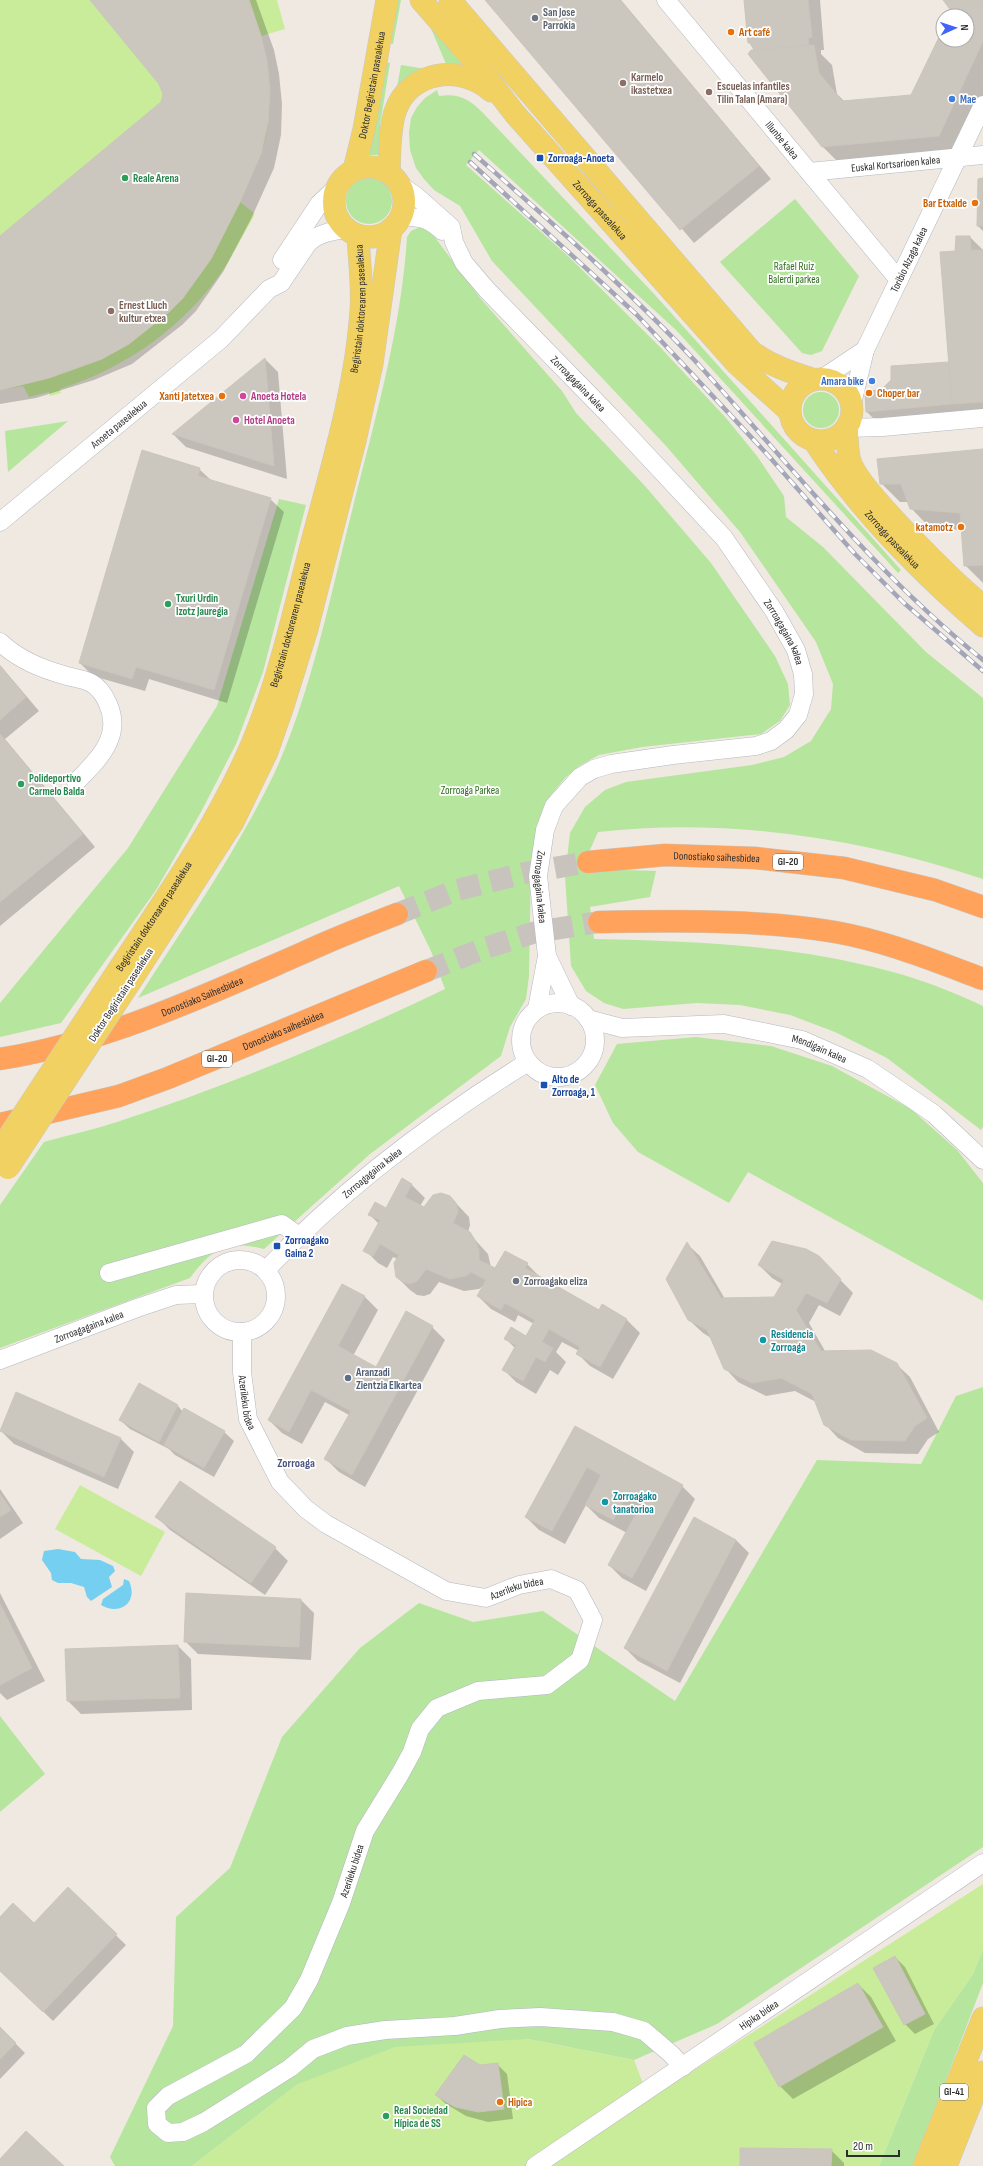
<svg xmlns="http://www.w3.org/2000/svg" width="983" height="2166" viewBox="0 0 983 2166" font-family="'Sofia Sans Condensed',sans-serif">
<rect width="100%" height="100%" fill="#efe9e1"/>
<!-- green -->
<path fill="#b6e59e" d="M395 0H401L393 44 388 43Z
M425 14 474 68 446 64Z
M384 62 390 63 380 125 382 155H366Z
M401 65 426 69 397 87Z
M437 90 439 96C460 93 470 100 483 113L655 295 901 570 898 573 676 330 479 150 466 165 569 257 659 346 726 418 757 456 784 496 786 517 823 547 926 652 983 698V879C860 838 727 817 598 832L589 852 590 869 656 871 650 897 590 907 594 939C693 941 794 945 889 971 921 979 953 992 983 1006V1127L981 1130 887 1058 835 1032 790 1015 740 1005 697 1003 623 1009 604 1003 586 991 571 966 565 876 570 833 585 807 605 790 626 782 752 765 784 757 811 741 831 709 833 684 816 642 740 532 667 447 492 261 460 206 434 190 424 179 416 168 410 150 409 133 411 118 417 107 425 98Z
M346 201a23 23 0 1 1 46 0a23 23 0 1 1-46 0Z
M795 199 859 276 822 351 811 355 802 353 720 262Z
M418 228H425L431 232 481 299 562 391 576 413 645 486 711 563 775 656 788 684 790 705 780 721 761 734 642 747 599 755 579 766 566 777 551 795 538 826 531 861 529 976 526 999 510 1027 501 1056 370 1154 264 1249C228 1240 212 1248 190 1278L0 1348V1205L44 1142C68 1135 93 1130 117 1122 229 1085 339 1040 445 989L431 951 399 886 138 998C185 925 236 853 274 774 310 696 328 606 349 523 372 429 401 334 407 237L411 231Z
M803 410a18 18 0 1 1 36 0a18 18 0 1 1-36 0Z
M68 421 8 472 5 431Z
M279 499 306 505 263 672 236 744 201 812 156 890 61 1023 0 1037V1003L128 848 217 706Z
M696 1037 771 1046 832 1066 911 1109 957 1150 983 1183V1301L748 1172 729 1203 638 1152 613 1123 595 1085 617 1044Z
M983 1387V1847L717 2024 634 2060 528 2039 298 2084 192 2166H115L110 2157 173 2026 176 1917 230 1868 282 1737 360 1648 419 1603 473 1622 543 1611 675 1701 817 1460 921 1464 956 1396Z
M0 1716 45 1774 0 1812Z
M983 1949V1983L913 2166H879L934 2030 973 1974Z"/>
<!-- pitch -->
<path fill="#c9ec9a" d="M0 0H277L285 29 261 36C270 75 274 115 261 154 255 170 247 186 240 202L254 213V216C244 233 236 250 225 267 187 325 126 368 60 389L61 393 50 396 49 392 29 397 23 386 0 390Z
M80 1485 165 1532 141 1576 55 1529Z
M983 1884V1949L973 1974 934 2030 879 2166H192L298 2084 395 2047 528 2039 634 2060 649 2099Z"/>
<!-- water -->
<path fill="#75cff0" d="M58 1549 75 1552 81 1559 100 1560 113 1566 115 1571 109 1577 112 1587 91 1601 87 1597 84 1587 71 1583H58L52 1580 51 1573 42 1560 44 1551Z
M124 1579 129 1581C139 1603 119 1616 101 1605L103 1599 123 1585Z"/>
<!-- shadow -->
<path fill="#0003" d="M92 0H256L274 50 279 74 282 104 281 135 274 168 251 219 223 272 196 311 182 325 132 364 94 380 36 398 0 404V237L162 103 164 94 160 84Z
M487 0H621L771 179 694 243Z
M745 0H820L824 50H821V54L832 65 837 94 845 102 911 96 943 32V40H967V16H951L953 12 944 0H983V101L958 155 842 166 823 147 757 51 749 42Z
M983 179V231L978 226Z
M970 237 983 250V423L886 431 867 412 883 390 950 363 956 252Z
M265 359 278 372 287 479 186 447 173 434Z
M983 450V583L965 565 962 530 930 528 911 508 909 502H900L881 483Z
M199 469 212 481 270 499 284 512 227 703 149 679 145 691 93 676 80 663Z
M0 665 39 711 5 739 95 847 0 926Z
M403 1180 412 1185 425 1198 420 1206 424 1209 450 1197 469 1217 470 1225 468 1232 488 1254 491 1267 496 1270 527 1264 540 1277 599 1312 627 1320 640 1333 613 1379 590 1366 577 1353 579 1351 562 1342 556 1352 566 1362 558 1375 550 1370 536 1394 516 1382 503 1369 515 1348 505 1338 527 1337 534 1324 518 1315 515 1322 491 1309 478 1296 484 1285 479 1289 464 1291 439 1282 430 1294 424 1296 417 1295 410 1290 397 1277 398 1259 393 1257 387 1268 378 1263 365 1250 379 1224 369 1214 386 1210Z
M687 1244 700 1256 725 1299 775 1298 782 1284 772 1278 759 1265 818 1257 853 1293 840 1316 819 1305 809 1323 825 1351 896 1364 910 1377 939 1432 928 1439 918 1454 865 1453 838 1438 825 1424 816 1402 795 1391 766 1396 738 1382 725 1368 711 1338 703 1333 689 1320Z
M343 1285 365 1297 378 1310 353 1356 376 1369 432 1327 445 1340 365 1487 339 1472 326 1459 349 1415 325 1402 302 1444 282 1433 269 1420Z
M139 1385 178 1406 183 1412 224 1432 234 1441 214 1477 175 1455 169 1449 130 1429 120 1420Z
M17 1393 121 1439 134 1452 118 1489 14 1444 1 1431Z
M575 1427 682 1486 695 1499 646 1591 622 1578 609 1565 627 1533 599 1518 586 1505 565 1544 539 1530 526 1517Z
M0 1489 23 1523 0 1539Z
M157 1517 275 1548 288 1561 265 1595 170 1530Z
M694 1518 736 1540 749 1553 680 1683 638 1661 625 1648Z
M0 1593 45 1681 7 1700 0 1693Z
M301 1600 314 1613 311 1660 198 1654 185 1641Z
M178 1646 191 1659 192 1710 81 1714 68 1701Z
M68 1889 126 1945 53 2021 0 1970V1918L34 1925Z
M895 1957 905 1967 934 2024 915 2034 905 2024Z
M858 1984 871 1997 896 2041 793 2099 780 2086Z
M0 2028 25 2053 0 2079Z
M497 2064 507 2074 513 2119 488 2122 466 2116 446 2104 436 2095 480 2066Z
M831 2150 844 2163V2166H741Z"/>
<!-- building -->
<path fill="#cbc7bf" stroke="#cbc5ba" d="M90 0H249L261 36 267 61 270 91 268 122 261 154 240 202 211 259 183 298 169 312 129 344 102 359 49 378 0 390V236L161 102 163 94 159 84Z
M485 0H620L759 166 680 230Z
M508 0H556L561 7 533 30Z
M744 0H808L812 37 808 38 809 45 754 50 750 43H748Z
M943 0H983V41L939 136 822 147 748 54 751 50 814 45 819 73 842 101 911 95 943 29V40H967V16H950L952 12Z
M983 178V226H977L978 179Z
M956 236H970L971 250H983V402L952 404 940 252 955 251Z
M265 358 274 466 172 434Z
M949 362 952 404 866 412 865 392 882 389 891 380V366Z
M983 449V565L964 566 960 513 910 509 901 484H880L877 459Z
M142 450 200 468 198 476 271 498 214 690 136 667 132 679 79 663Z
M0 666 26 697 0 720Z
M0 734 83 834 0 902Z
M402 1178 412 1184 405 1197 424 1207 433 1195 441 1193 450 1196 456 1203 458 1212 453 1223 470 1232 475 1240 479 1250V1260L495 1268 505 1251 528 1263 525 1268 599 1310 602 1304 627 1319 600 1367 576 1354 580 1347 549 1329 542 1342 553 1348 545 1362 536 1357 523 1381 502 1370 516 1345 504 1339 511 1327 526 1336 535 1320 505 1303 501 1310 477 1296 486 1280 471 1272 466 1276 450 1279 426 1269 417 1281 410 1284 403 1282 396 1277 394 1263 399 1255 380 1244 373 1256 363 1251 380 1220 368 1215 375 1202 386 1208Z
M772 1241 806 1249 819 1256 841 1279 827 1303 806 1293 796 1310 821 1351 871 1350 897 1363 927 1418 915 1426 905 1441 851 1440 824 1425 812 1394 781 1378 752 1383 724 1369 707 1330 688 1320 666 1279 687 1242 721 1298 774 1297 784 1280 758 1265Z
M342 1284 365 1296 338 1346 376 1367 406 1311 433 1326 352 1475 324 1459 351 1411 311 1390 289 1432 268 1420Z
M139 1383 178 1405 159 1442 119 1420Z
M16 1392 121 1438 104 1477 0 1431Z
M184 1408 225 1431 204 1468 164 1445Z
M575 1426 683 1485 632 1578 608 1565 644 1499 629 1491 613 1520 585 1505 601 1475 587 1467 552 1531 525 1517Z
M180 1481 276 1547 251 1583 155 1517Z
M0 1494 11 1510 0 1517Z
M694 1517 736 1540 667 1671 624 1648Z
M186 1593 301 1599 299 1647 184 1642Z
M0 1604 32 1668 0 1685Z
M178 1645 180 1698 67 1701 65 1649Z
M68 1887 117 1934 43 2012 0 1971V1917L13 1903 34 1923Z
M895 1956 925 2014 904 2025 873 1968Z
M858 1983 883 2027 779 2087 754 2043Z
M0 2027 16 2043 0 2059Z
M464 2055 480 2065 498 2063 504 2109 478 2112 455 2107 435 2095Z
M26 2131 64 2166H0V2159Z
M740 2148 832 2149 831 2166H740Z"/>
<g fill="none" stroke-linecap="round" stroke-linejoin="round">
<!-- highway-tunnel -->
<path stroke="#c8c4bd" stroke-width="22" stroke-dasharray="22 11" stroke-linecap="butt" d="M397 914 457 890 525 873 588 862
M426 971 485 948 536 932 599 922"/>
<defs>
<g id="minor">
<path id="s1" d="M666 0 899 280"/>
<path id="s2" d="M809 172 983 155"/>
<path id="s3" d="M400 185 416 196 451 227 454 242 464 263 487 290 611 417 724 538 774 611 796 650 803 674 804 694 798 715 786 730 771 741 756 746 673 755 611 764 594 769 580 777 554 806 545 830 538 876 547 956 537 1009"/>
<path d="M401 216C420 218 428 217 442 231"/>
<path d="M282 260 319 204 337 187"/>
<path d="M823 378 865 350"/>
<path id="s4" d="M852 404 865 350 983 105"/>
<path d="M847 428 883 427 983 418"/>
<path id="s5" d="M0 522 221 339 269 289 281 283 308 243C319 233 332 231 346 229"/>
<path d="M0 642C19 660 42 669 67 676 75 678 84 679 91 683 99 687 105 697 108 704 123 737 97 761 76 782"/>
<path d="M547 956 571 1006"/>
<circle cx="558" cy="1040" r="37"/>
<path id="s6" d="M588 1019 622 1028 724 1024 802 1040 868 1069 934 1114 983 1160"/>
<circle cx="240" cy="1296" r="36"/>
<path id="s7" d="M266 1270C343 1188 433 1121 528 1062"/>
<path d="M109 1273 282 1224 299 1236"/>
<path id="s8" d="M242 1332V1372L248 1419 280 1482 306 1509 326 1524 446 1591 486 1598 519 1585 551 1579 577 1590 593 1620 580 1660 547 1685 478 1691 437 1708 420 1729 412 1752 400 1774 365 1831 341 1903 309 1980 293 2008 246 2054 168 2096 156 2108 157 2124 168 2133 183 2132 204 2122 290 2068 313 2049 347 2036 385 2030 455 2026 500 2019 540 2017 613 2022 644 2031 671 2054 683 2067"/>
<path id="s9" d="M0 1360 137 1308 176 1295 203 1294"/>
<path id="s10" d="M535 2166 983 1863"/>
</g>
<g id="major">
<path id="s11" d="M421 0 475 62 515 114 737 364 789 411"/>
<path d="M450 0 751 351C769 365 790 372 812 379"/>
<circle cx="369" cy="202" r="35"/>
<path id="s12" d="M354 170 364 129 387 0"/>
<path d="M389 173C390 153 389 131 395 112 409 70 461 64 491 91"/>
<circle cx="821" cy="410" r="31"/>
<path d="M847 428C847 439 847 451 850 461 858 489 957 585 983 606"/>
<path id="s13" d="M814 441C860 511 919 571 983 626"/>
<path id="s14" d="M113 978C163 902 216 828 252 744 277 685 292 620 308 557 329 476 355 395 361 311 363 286 359 260 358 235"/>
<path d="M132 979 233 822 267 752 283 706 307 629 355 441 372 364 391 229"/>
<path d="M924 2166 983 2018"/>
<path d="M946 2166 983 2072"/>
</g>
<g id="highway">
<path id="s15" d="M588 862 665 855 755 858 844 868 935 890 983 907"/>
<path d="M599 922C678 921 757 919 835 932 886 941 935 961 983 979"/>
<path id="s16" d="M0 1059C107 1042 206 995 305 952 335 938 366 926 397 914"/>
<path id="s17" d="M0 1124 119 1096 168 1078 426 971"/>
</g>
</defs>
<!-- minor casing -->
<use href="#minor" stroke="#b4b7c1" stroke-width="19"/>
<!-- major casing -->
<use href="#major" stroke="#c9c9c9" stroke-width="23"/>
<!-- highway casing -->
<use href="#highway" stroke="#c9c9c9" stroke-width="23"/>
<!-- minor -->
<use href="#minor" stroke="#fff" stroke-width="18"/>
<!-- major -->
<use href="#major" stroke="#f2d163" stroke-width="22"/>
<!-- highway -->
<use href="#highway" stroke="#ffa35c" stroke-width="22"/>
<defs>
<path id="rail" d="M474 154C551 222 628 289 698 364 790 465 876 574 983 660
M470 162 636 314 766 453 855 554 904 603 983 671"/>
</defs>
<!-- rail casing -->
<use href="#rail" stroke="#a3a6b8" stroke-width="4.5"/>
<!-- rail -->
<use href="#rail" stroke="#fff" stroke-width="3" stroke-dasharray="9" stroke-linecap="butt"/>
<defs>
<path id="major-bridge" d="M0 1150 113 978
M8 1168 132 979"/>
</defs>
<!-- major-bridge casing -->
<use href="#major-bridge" stroke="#c9c9c9" stroke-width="23" stroke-linecap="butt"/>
<!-- major-bridge -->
<use href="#major-bridge" stroke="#f2d163" stroke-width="22"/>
</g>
<!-- markers -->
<g fill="#6b7280" stroke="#fff" stroke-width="1.5">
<circle cx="535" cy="18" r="4"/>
<circle cx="516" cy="1281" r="4"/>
</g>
<g fill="#e8710a" stroke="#fff" stroke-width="1.5">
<circle cx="731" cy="32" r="4"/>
<circle cx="975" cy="203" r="4"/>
<circle cx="869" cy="393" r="4"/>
<circle cx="222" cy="396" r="4"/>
<circle cx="961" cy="527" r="4"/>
<circle cx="500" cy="2102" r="4"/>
</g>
<g fill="#8d6e63" stroke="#fff" stroke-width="1.5">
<circle cx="623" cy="83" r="4"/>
<circle cx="709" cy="92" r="4"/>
<circle cx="111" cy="311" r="4"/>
</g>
<g fill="#3f7fe0" stroke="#fff" stroke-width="1.5">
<circle cx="952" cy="99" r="4"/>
<circle cx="872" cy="381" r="4"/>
</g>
<g fill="#1a4fb4" stroke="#fff" stroke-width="1.5">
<rect x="536" y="154" width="8" height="8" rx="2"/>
<rect x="540" y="1081" width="8" height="8" rx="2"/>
<rect x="273" y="1242" width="8" height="8" rx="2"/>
</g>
<g fill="#2e9e5b" stroke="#fff" stroke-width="1.5">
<circle cx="125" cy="178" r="4"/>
<circle cx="168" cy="604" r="4"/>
<circle cx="21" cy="784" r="4"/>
<circle cx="386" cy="2116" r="4"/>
</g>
<g fill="#d1479c" stroke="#fff" stroke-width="1.5">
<circle cx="243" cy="396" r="4"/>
<circle cx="236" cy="420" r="4"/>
</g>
<g fill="#0f9aa8" stroke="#fff" stroke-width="1.5">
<circle cx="763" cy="1340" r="4"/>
<circle cx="605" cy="1502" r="4"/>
</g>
<circle fill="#5c6f8a" stroke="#fff" stroke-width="1.5" cx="348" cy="1378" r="4"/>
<g text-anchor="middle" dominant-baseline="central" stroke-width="3.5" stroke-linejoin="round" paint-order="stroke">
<!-- shield labels -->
<g fill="#fff" stroke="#6d6d6d" stroke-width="1">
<rect x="773" y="854" width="30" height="16" rx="3"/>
<rect x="202" y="1051" width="30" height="16" rx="3"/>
<rect x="940" y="2084" width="28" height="16" rx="3"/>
</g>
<g font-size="10" font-weight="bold" fill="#2e2e2e">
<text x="788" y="862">GI-20</text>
<text x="217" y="1059">GI-20</text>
<text x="954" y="2092">GI-41</text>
</g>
<!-- worship labels -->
<g font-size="11" font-weight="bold" fill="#5b616d" stroke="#fff" text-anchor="start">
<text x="543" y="12">San Jose<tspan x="543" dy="13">Parrokia</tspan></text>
<text x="524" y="1281">Zorroagako eliza</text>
</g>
<!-- food labels -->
<g font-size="11" font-weight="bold" fill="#c56008" stroke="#fff" text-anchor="start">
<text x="739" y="32">Art café</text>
<text x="967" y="203" text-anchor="end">Bar Etxalde</text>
<text x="877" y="393">Choper bar</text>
<text x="214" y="396" text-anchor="end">Xanti Jatetxea</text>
<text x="953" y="527" text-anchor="end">katamotz</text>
<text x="508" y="2102">Hipica</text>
</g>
<!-- education labels -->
<g font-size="11" font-weight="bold" fill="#785e54" stroke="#fff" text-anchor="start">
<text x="631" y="77">Karmelo<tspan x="631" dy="13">ikastetxea</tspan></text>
<text x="717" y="86">Escuelas infantiles<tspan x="717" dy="13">Tilin Talan (Amara)</tspan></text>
<text x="119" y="305">Ernest Lluch<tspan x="119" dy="13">kultur etxea</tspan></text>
</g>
<!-- street labels -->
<g font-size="11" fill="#2e2e2e" stroke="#fff">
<text stroke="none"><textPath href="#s12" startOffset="87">Doktor Begiristain pasealekua</textPath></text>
<text stroke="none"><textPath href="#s1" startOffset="182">Illunbe kalea</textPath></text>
<text stroke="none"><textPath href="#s2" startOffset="87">Euskal Kortsarioen kalea</textPath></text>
<text stroke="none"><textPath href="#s11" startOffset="276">Zorroaga pasealekua</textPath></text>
<text stroke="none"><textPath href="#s4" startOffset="156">Toribio Alzaga kalea</textPath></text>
<text stroke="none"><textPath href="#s14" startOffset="722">Begiristain doktorearen pasealekua</textPath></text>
<text stroke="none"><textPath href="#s3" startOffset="271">Zorroagagaina kalea</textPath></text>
<text stroke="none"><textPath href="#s5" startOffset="154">Anoeta pasealekua</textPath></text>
<text stroke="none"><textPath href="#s13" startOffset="126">Zorroaga pasealekua</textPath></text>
<text stroke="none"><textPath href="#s14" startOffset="398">Begiristain doktorearen pasealekua</textPath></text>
<text stroke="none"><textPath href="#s3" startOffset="595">Zorroagagaina kalea</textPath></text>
<text stroke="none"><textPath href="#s15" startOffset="129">Donostiako saihesbidea</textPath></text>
<text stroke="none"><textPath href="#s3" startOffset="1039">Zorroagagaina kalea</textPath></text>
<text stroke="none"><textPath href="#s14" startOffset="74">Begiristain doktorearen pasealekua</textPath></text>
<text transform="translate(121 995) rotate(-57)">Doktor Begiristain pasealekua</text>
<text stroke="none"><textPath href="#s16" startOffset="212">Donostiako Saihesbidea</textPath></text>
<text stroke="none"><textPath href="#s17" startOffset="299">Donostiako saihesbidea</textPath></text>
<text stroke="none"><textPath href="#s6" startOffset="236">Mendigain kalea</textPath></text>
<text stroke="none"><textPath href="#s7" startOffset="144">Zorroagagaina kalea</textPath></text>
<text stroke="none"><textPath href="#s9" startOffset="95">Zorroagagaina kalea</textPath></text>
<text stroke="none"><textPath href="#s8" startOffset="71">Azerileku bidea</textPath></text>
<text stroke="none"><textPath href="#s8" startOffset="431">Azerileku bidea</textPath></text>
<text transform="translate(352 1871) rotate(-72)">Azerileku bidea</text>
<text stroke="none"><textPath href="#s10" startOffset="270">Hipika bidea</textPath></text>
</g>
<!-- shop labels -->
<g font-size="11" font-weight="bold" fill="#366cbe" stroke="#fff" text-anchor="start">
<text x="960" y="99">Mae</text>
<text x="864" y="381" text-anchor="end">Amara bike</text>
</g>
<!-- transit labels -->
<g font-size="11" font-weight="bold" fill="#164399" stroke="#fff" text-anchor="start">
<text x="548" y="158">Zorroaga-Anoeta</text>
<text x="552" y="1079">Alto de<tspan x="552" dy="13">Zorroaga, 1</tspan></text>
<text x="285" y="1240">Zorroagako<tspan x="285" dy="13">Gaina 2</tspan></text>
</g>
<!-- leisure labels -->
<g font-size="11" font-weight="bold" fill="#27864d" stroke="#fff" text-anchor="start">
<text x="133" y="178">Reale Arena</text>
<text x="176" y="598">Txuri Urdin<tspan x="176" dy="13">Izotz Jauregia</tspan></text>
<text x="29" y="778">Polideportivo<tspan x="29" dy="13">Carmelo Balda</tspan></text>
<text x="394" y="2110">Real Sociedad<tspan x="394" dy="13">Hípica de SS</tspan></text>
</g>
<!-- park labels -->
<g font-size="11" fill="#2c6e1b" stroke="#fff">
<text x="794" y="266">Rafael Ruiz<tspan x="794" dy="13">Balerdi parkea</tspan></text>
<text x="470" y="790">Zorroaga Parkea</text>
</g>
<!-- hotel labels -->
<g font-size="11" font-weight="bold" fill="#b23c85" stroke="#fff" text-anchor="start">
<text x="251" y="396">Anoeta Hotela</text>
<text x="244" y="420">Hotel Anoeta</text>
</g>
<!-- culture labels -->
<g font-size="11" font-weight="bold" fill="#0d838f" stroke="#fff" text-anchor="start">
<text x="771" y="1334">Residencia<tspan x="771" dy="13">Zorroaga</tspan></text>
<text x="613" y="1496">Zorroagako<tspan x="613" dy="13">tanatorioa</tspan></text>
</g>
<!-- service labels -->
<g font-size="11" font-weight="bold" fill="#4e5e75" stroke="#fff" text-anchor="start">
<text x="356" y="1372">Aranzadi<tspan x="356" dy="13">Zientzia Elkartea</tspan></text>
</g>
<!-- neighbourhood labels -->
<g font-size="12" font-weight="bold" fill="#4d5680" stroke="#fff">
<text x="296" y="1463">Zorroaga</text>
</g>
</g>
<!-- north arrow -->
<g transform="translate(955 28) rotate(87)"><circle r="19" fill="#ffffff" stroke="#ababab"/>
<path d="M0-3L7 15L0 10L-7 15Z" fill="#4264fb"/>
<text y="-6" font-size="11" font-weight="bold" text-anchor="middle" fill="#2e2e2e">N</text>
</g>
<!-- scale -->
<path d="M847 2150v6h52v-6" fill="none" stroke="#2e2e2e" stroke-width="2"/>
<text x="853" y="2150" font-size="12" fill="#2e2e2e" stroke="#ffffff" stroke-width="3" paint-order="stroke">20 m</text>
</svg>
